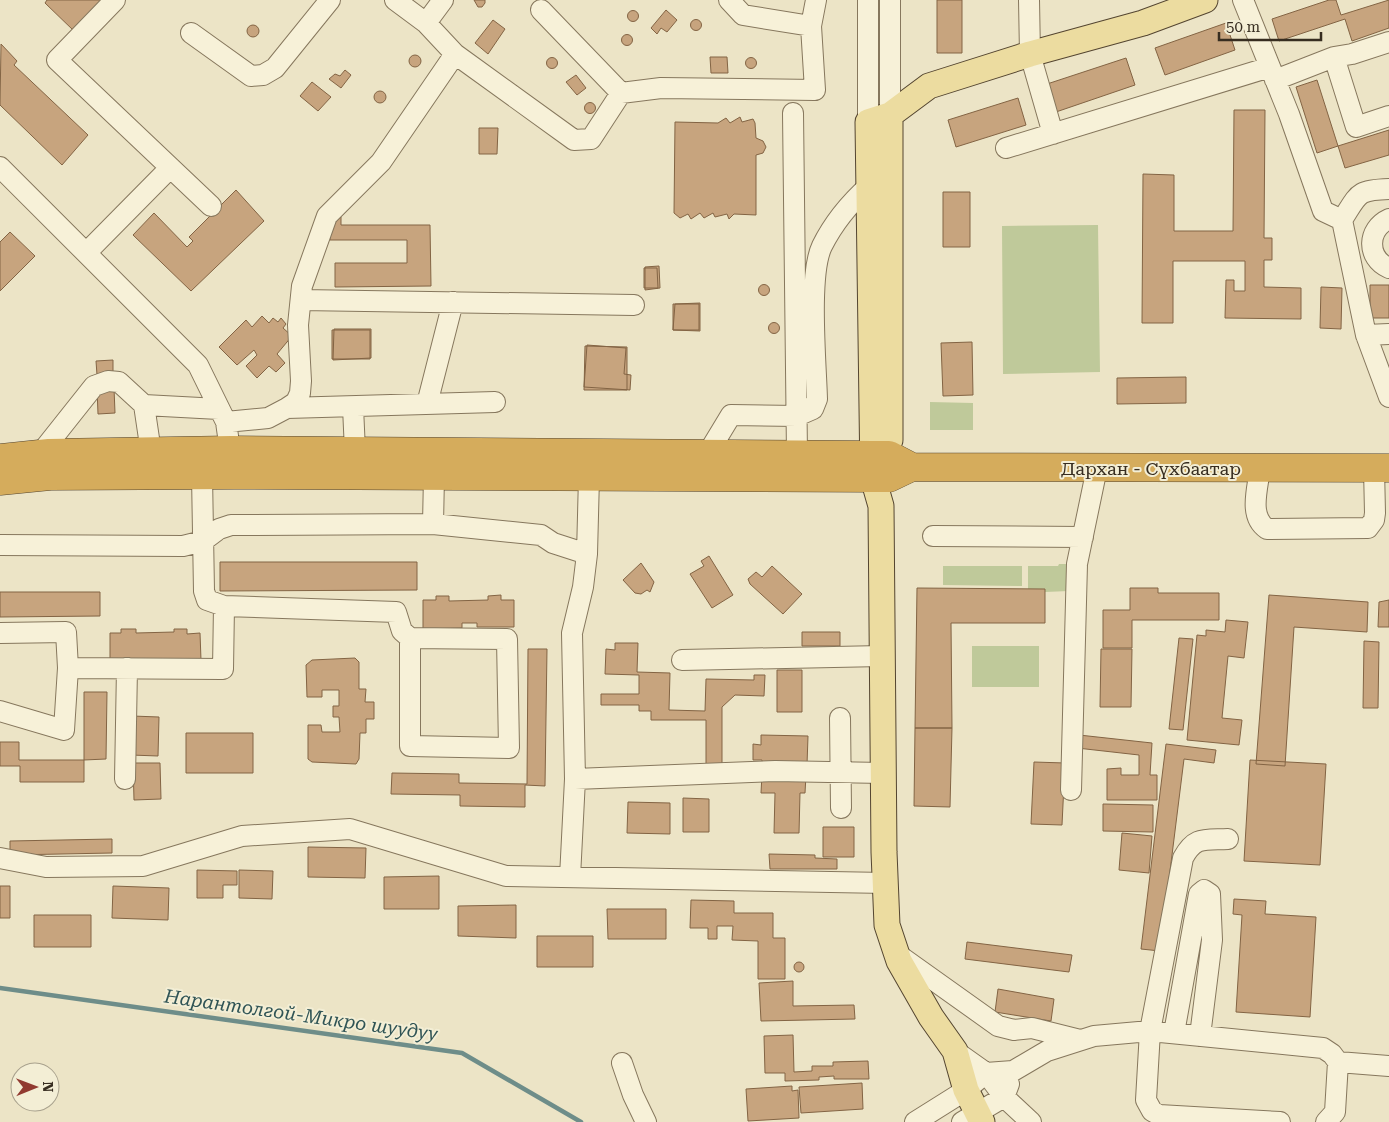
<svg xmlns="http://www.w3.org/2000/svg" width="1389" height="1122" viewBox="0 0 1389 1122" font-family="'Roboto Serif',serif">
<rect width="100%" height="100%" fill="#ece4c6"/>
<!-- green -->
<path fill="#bfc99a" d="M1098 225 1100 372 1003 374 1002 226Z
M930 402 973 403V430H930Z
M1059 564H1070L1069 591 1045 592V589H1028V566H1058Z
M943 566H1022V586L943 585Z
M972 646H1039V687H972Z"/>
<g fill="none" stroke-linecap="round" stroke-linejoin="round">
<!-- stream -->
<path stroke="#6e8d89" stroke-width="4.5" d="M0 988 462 1053 581 1122"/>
</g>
<!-- building -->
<path fill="#c7a47e" stroke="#836444" d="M47 0H104L74 31 45 3Z
M474 0H485V3L482 7H478Z
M937 0H962V53H937Z
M1329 0H1336L1341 15 1389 0V28L1352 41 1345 19 1279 41 1272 19Z
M666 10 677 20 667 32 661 28 657 34 651 28Z
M627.5 16a5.5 5.5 0 1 1 11 0a5.5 5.5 0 1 1-11 0Z
M690.5 25a5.5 5.5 0 1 1 11 0a5.5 5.5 0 1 1-11 0Z
M493 20 505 29 488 54 475 43Z
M1226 23 1235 50 1165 75 1155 48Z
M247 31a6 6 0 1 1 12 0a6 6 0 1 1-12 0Z
M621.5 40a5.5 5.5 0 1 1 11 0a5.5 5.5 0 1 1-11 0Z
M1 44 17 61 14 65 88 135 62 165 0 105Z
M409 61a6 6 0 1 1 12 0a6 6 0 1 1-12 0Z
M710 57H727L728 73H711Z
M745.5 63a5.5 5.5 0 1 1 11 0a5.5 5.5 0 1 1-11 0Z
M546.5 63a5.5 5.5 0 1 1 11 0a5.5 5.5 0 1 1-11 0Z
M1126 58 1135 85 1053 113 1044 85Z
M345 70 351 75 341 88 329 79 335 74 340 76Z
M576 75 586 88 577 95 566 82Z
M1317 80 1338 146 1317 153 1296 87Z
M312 82 331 97 318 111 300 96Z
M374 97a6 6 0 1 1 12 0a6 6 0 1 1-12 0Z
M1018 98 1026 125 956 147 948 120Z
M584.5 108a5.5 5.5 0 1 1 11 0a5.5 5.5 0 1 1-11 0Z
M1234 110H1265L1264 238H1272V260H1264V287L1301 288V319L1225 318 1226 280H1234V291H1245V261H1173V323H1142L1143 174 1174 175V231H1233Z
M740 117 742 122 753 119 755 123 756 138 763 141 766 147 763 153 756 155V215L734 214 729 219 727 214 715 217 713 213 704 218 700 213 691 219 688 214 680 218 674 213 675 122 718 123 726 118 730 123Z
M479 128H498L497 154H479Z
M1389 130V155L1345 168 1338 146Z
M236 190 264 221 191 291 133 235 154 213 187 247 193 241 189 237Z
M943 192H970V247H943Z
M330 217H341V225H430L431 286 335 287V263H407V240H330Z
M10 232 35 256 0 291V242Z
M659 266 660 288 645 290V267Z
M644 268H657L658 288H644Z
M758.5 290a5.5 5.5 0 1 1 11 0a5.5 5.5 0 1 1-11 0Z
M1370 285H1389V318H1370Z
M1321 287 1342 288 1341 329 1320 328Z
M700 303V331L673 330 675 304Z
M673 304H699V330H673Z
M262 316 269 323 273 318 278 322 281 318 286 324 283 328 292 336 277 354 285 363 276 372 269 366 257 378 246 366 257 355 254 350 237 365 219 347 246 320 252 327Z
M768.5 328a5.5 5.5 0 1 1 11 0a5.5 5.5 0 1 1-11 0Z
M334 329H371V358L333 360Z
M332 330H370V359H332Z
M972 342 973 395 943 396 941 343Z
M587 345 626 348 624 374 631 375 630 390 584 387Z
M585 346 627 347V390H584Z
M113 360V375H97L96 361Z
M1186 377V403L1117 404V378Z
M97 388H114L115 413 98 414Z
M709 556 733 595 712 608 690 574 704 566 701 561Z
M220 562H417V590L220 591Z
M641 563 654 582 650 592 647 590 641 594 635 593 623 580Z
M772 566 802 594 783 614 750 584 748 579 756 572 762 577Z
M917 588 1045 589V623H951L952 728H915Z
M1130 588H1158V593H1219V620H1132V648H1103V610H1130Z
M0 592H100V616L0 617Z
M501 595V600H514V627H477V623H462V628L423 629V600H436V596H449V601L488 600V596Z
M1269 595 1368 602 1367 632 1294 627 1285 766 1256 764Z
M1389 600V627H1378L1379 602Z
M1226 620 1248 622 1244 658 1228 656 1222 718 1242 720 1239 745 1187 740 1197 635 1206 636V630L1225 632Z
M121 629H136V633L174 632V629H187V634L200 633 201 660 110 662V633H121Z
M802 632H840V646H802Z
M1179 638 1193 639 1183 730 1169 729Z
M1364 641 1379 642 1378 708H1363Z
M615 643H638L637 672 670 673 669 710 705 711 706 679 754 680V675H765L764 696 735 695 722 707V764H706V720H651V711H639V705H601V694H639V675L605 674 606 649 615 650Z
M528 649H547L545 786 525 785V807L460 806V795L391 794 392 773 459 774V783L527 784Z
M1101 649H1132L1131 707H1100Z
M355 658 359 662V689H366L365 702H374V719H366V733H360L359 759 356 764 312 762 308 759V725H321L322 732H340L339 717H333V706H339V690H322V697H307L306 665 312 660Z
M777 670H802V712H777Z
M84 692H107L106 759 84 760Z
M132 716 159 717 158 756 131 755Z
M915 728H952L950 807 914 806Z
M186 733H253V773H186Z
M761 735 808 736 807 765 762 764V760H753V744L761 745Z
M1079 735 1152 743 1150 775H1157V800H1107V769L1121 768V775H1139V755L1077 748Z
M0 742H19V760H84V782H20V766H0Z
M1166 744 1216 750 1214 763 1184 759 1160 951 1141 949Z
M1250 760 1326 764 1320 865 1244 861Z
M1034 762 1065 763 1062 825 1031 824Z
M133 763H160L161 799 134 800Z
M762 774 806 775 805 793H800L799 833H774L775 793H761Z
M683 798 709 799V832H683Z
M628 802 670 803V834L627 833Z
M1103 804 1153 805V832L1103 831Z
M823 827H854V857H823Z
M1122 833 1152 836 1149 873 1119 870Z
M112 839V853L10 855V841Z
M308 847 366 848 365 878 308 877Z
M769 854 815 855V858L837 859V869H770Z
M197 870 237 871V885H223V898H197Z
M239 870 273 871 272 899 239 898Z
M439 876V909H384V877Z
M0 886H10V918H0Z
M113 886 169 888 168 920 112 918Z
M1234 899 1266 901 1265 914 1316 917 1310 1017 1236 1012 1242 915 1233 914Z
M691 900 734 901V913H773V938H785V979H758V941L732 940 733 926H717V939H708V928H690Z
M516 905V938L458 936V906Z
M607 909H666V939H608Z
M34 915H91V947H34Z
M537 936H593V967H537Z
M967 942 1072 955 1069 972 965 959Z
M794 967a5 5 0 1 1 10 0a5 5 0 1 1-10 0Z
M793 981V1006L854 1005 855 1019 761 1021 759 983Z
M998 989 1054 999 1051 1021 995 1012Z
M793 1035 794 1072 812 1071V1066H833V1062L868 1061 869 1079H834V1076L819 1077V1080L785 1081V1073H765L764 1036Z
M862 1083 863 1109 801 1113 799 1087Z
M792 1086V1091L798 1090 799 1118 748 1121 746 1089Z"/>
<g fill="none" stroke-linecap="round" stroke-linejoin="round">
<defs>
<path id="minor" d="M115 0 57 60 211 206
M395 0 426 23 455 54 574 140 591 139 621 93 661 88 815 90 811 26 816 0
M729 0 743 15 811 26
M868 0V122
M890 0V115
M1029 0 1030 54 1053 134
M1243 0 1289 114 1323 211 1342 220 1366 335 1389 397
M541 10 621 93
M426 23 443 0
M191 33 251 76 263 75 275 68 330 0
M1334 57 1356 127 1389 116
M1275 80 1334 57 1352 54 1389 42
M793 113 797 454
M1006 148 1270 67
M0 167 198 365 226 422 228 436
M1389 219C1367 229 1366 258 1389 268
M1342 220C1359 194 1356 190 1389 189
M87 252 170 168
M301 300 634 305
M1366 335 1389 334
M427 404 453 302
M144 405 151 452
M353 407 355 451
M287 408 495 402
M226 422 268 418 287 408 296 402 300 393 301 381 298 325 302 286 327 216 381 162 455 54
M708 453 731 415 797 416 813 409 817 399C816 363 808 275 822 246 833 224 851 202 869 186
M40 454 94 386 108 381 119 382 144 405 219 409
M1260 468C1258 488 1248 516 1267 529L1368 528 1374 520 1375 513 1374 468
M202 475 204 591 207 600 224 606 396 612 402 631 410 638 507 639 509 748 410 746V638
M433 524 434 476
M933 536 1083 537
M0 545 183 546 203 541 219 529 231 525 433 524 541 535 553 543 587 554
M0 633 66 632 68 668 64 730 0 711
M682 660 882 656
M68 668 223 669 224 606
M840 718 841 808
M125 779 127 668
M575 779 775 771 883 773
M1071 790 1077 564 1097 468
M1228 839C1204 840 1195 836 1183 858L1150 1031 1146 1100 1152 1111 1159 1115 1280 1122
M0 858 46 867 143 866 242 836 350 829 506 876 886 883
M570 877 575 779 572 633 583 587 587 554 589 477
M897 954 998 1026 1014 1030 1032 1028 1080 1040
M1174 1033 1199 894 1204 890 1210 894 1212 940 1200 1036
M955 1051 986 1073 1004 1097 1031 1122
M622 1063 633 1095 646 1122
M915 1122 966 1090 986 1073 1013 1071 1047 1051 1094 1036 1150 1031 1323 1048 1332 1054 1338 1062 1389 1066
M962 1122 1004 1097 1009 1084
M1326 1122 1335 1112 1338 1062"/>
<path id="major" d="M890 440V115
M982 1122 966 1090 955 1051 931 1017 899 961 887 925 884 852 881 506 873 478 868 122 890 115 929 86 1030 54 1143 23 1205 0"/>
<path id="highway" d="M0 458 49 453 231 450 873 455H889L912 467
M0 481 50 476 234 475 873 478H889L912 467 1389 468"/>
</defs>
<!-- minor casing -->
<use href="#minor" stroke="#86775d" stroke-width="22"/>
<!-- major casing -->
<use href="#major" stroke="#544530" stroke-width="27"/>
<!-- highway casing -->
<use href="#highway" stroke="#544530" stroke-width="29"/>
<!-- minor -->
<use href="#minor" stroke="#f7f1d8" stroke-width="20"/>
<!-- major -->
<use href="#major" stroke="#ecdca0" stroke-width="25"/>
<!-- highway -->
<use href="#highway" stroke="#d5ac5c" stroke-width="28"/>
</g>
<g text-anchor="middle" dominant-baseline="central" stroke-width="4" stroke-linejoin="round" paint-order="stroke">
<!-- street labels -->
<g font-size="18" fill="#372d20" stroke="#f3eed5">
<text x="1151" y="468">Дархан - Сүхбаатар</text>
</g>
<!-- water labels -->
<g font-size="19" font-style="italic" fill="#305455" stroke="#f3eed5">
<text transform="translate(301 1015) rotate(8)">Нарантолгой-Микро шуудуу</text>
</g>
</g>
<!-- north arrow -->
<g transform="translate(35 1087) rotate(89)"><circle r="24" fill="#f3eed5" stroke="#a8a18d"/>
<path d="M0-4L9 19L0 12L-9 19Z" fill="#913a30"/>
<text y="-8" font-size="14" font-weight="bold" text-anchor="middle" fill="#372d20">N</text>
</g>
<!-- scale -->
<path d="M1219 32v8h102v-8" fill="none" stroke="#372d20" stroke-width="2.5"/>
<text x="1226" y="32" font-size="15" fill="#372d20" stroke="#f3eed5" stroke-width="4" paint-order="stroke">50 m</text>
</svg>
